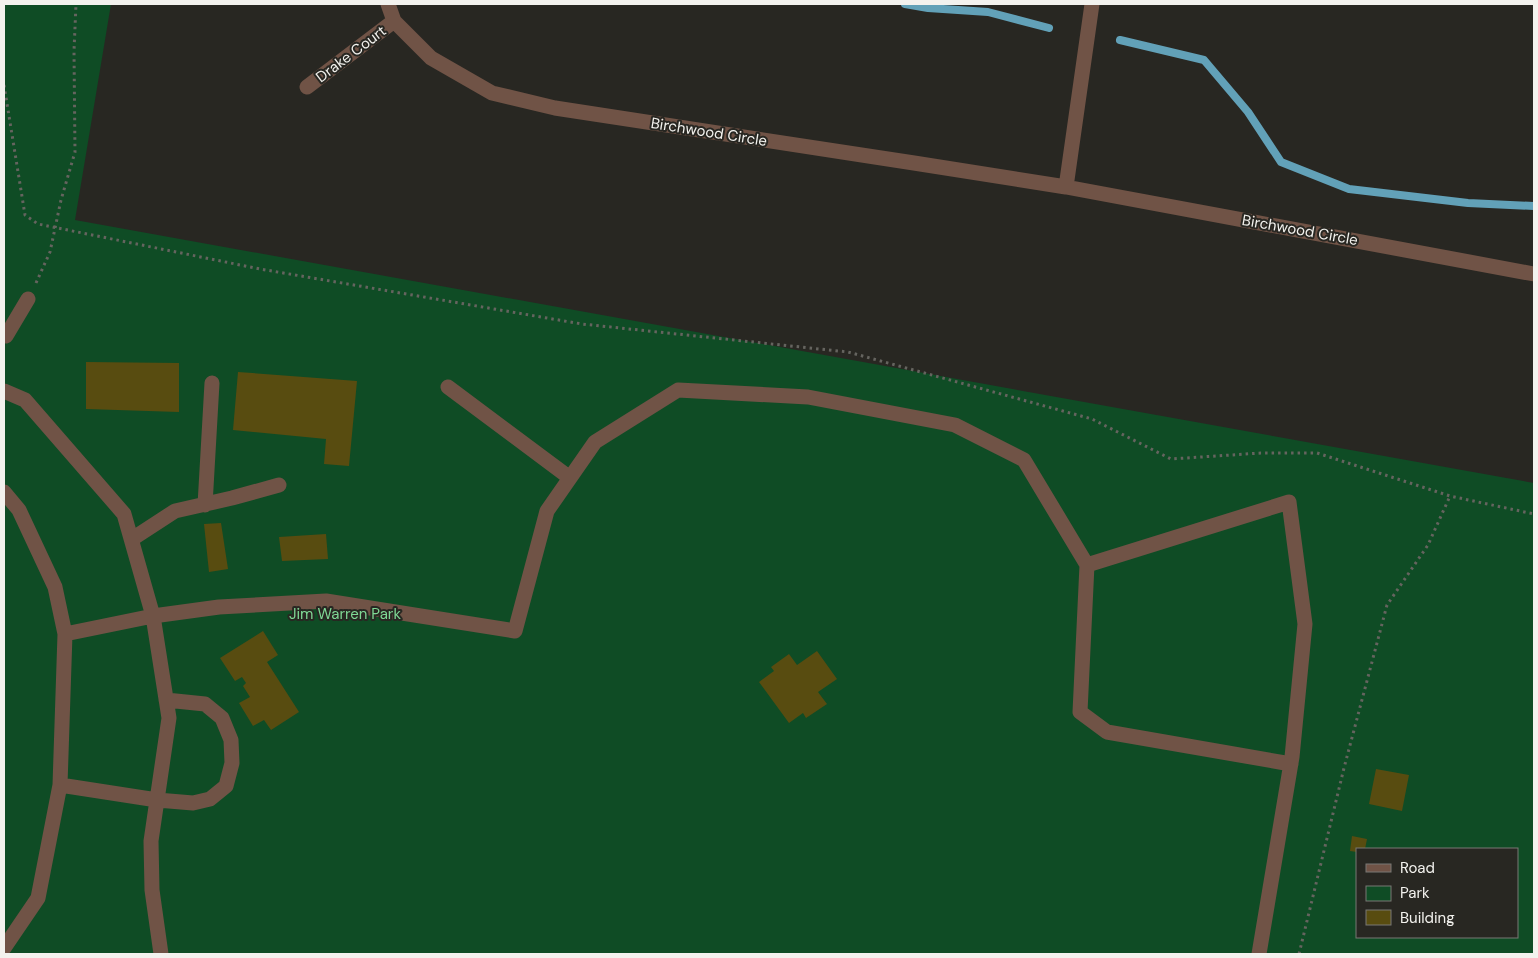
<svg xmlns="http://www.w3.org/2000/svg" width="1538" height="958" viewBox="0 0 1538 958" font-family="'DM Sans',sans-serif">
<rect width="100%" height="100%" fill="#282722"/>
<!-- green -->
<path fill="#0f4c25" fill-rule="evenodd" d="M4 4H111L75 220 1534 483V954H4ZM1357 849H1517V937H1357Z"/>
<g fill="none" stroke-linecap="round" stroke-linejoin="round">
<!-- stream -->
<path stroke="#62a1b8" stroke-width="8" d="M905 4 928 8 988 12 1049 28
M1120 40 1204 60 1248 112 1281 162 1349 189 1468 203 1534 206"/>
</g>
<!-- building -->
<path fill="#584c10" d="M86 362 179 363V412L86 409Z
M238 372 357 381 349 466 324 464 326 439 233 430Z
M221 523 228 569 209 572 204 524Z
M326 534 328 559 282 561 279 537Z
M263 631 278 655 267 662 299 712 271 730 264 720 253 726 239 703 250 697 243 686 246 683 242 677 235 681 220 658Z
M817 651 837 679 818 692 827 704 806 718 803 713 789 723 759 682 774 671 771 667 789 654 797 665Z
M1376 769 1409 775 1402 811 1369 804Z
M1352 836 1367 839 1365 849H1357V852L1350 851Z"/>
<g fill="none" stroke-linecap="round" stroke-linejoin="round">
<!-- path -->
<path stroke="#65645f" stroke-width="3" stroke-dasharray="2.5 4" stroke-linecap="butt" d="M4 85 25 215 38 224 260 269 582 324 848 352 1092 419 1171 459 1261 453H1317L1450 496 1534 514
M36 283 50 252 61 200 75 152 74 51 76 4
M1299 954 1344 768 1387 605 1428 545 1450 496"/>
<!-- service -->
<path stroke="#705346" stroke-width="15" d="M6 336 28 299
M448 387 570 478
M4 391 25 400 124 514 153 616 169 718 151 841 152 890 161 954
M4 492 19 510 55 587 65 634
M205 505 212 383
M132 539 175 511 232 498 279 485
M1087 565 1289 502 1305 624 1292 757 1259 954
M60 785 157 800 193 803 210 799 226 786 232 763 231 740 222 718 205 704 166 700
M4 948 38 898 60 785 65 634 153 616 219 607 326 601 515 631 547 511 595 442 678 390 808 397 955 425 1024 460 1087 565 1080 712 1107 732 1291 764"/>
<!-- minor -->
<path stroke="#705346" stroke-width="15" d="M388 4 394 21 431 58 492 93 555 108 914 163 1066 187 1534 274
M307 87 394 21
M1066 187 1092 4"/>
</g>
<g text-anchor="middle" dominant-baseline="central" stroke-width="4" stroke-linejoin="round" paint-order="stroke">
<!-- street labels -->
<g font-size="15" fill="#f3f2ee" stroke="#282722">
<text transform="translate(351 54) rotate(-37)">Drake Court</text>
<text transform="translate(709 132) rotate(9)">Birchwood Circle</text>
<text transform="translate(1300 230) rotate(10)">Birchwood Circle</text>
</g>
<!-- park labels -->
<g font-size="15" fill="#7fd895" stroke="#282722">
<text x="345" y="614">Jim Warren Park</text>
</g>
</g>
<!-- border -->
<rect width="1538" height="958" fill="none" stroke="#f3f2ee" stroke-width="10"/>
<!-- legend -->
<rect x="1356" y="848" width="162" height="90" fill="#282722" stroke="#797874"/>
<rect x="1366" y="864" width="25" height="8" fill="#705346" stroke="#797874"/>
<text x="1400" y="873" font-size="15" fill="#f3f2ee">Road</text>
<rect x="1366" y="886" width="25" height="15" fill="#0f4c25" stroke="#797874"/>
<text x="1400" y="898" font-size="15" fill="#f3f2ee">Park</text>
<rect x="1366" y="910" width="25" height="15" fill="#584c10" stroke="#797874"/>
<text x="1400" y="923" font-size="15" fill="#f3f2ee">Building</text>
</svg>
